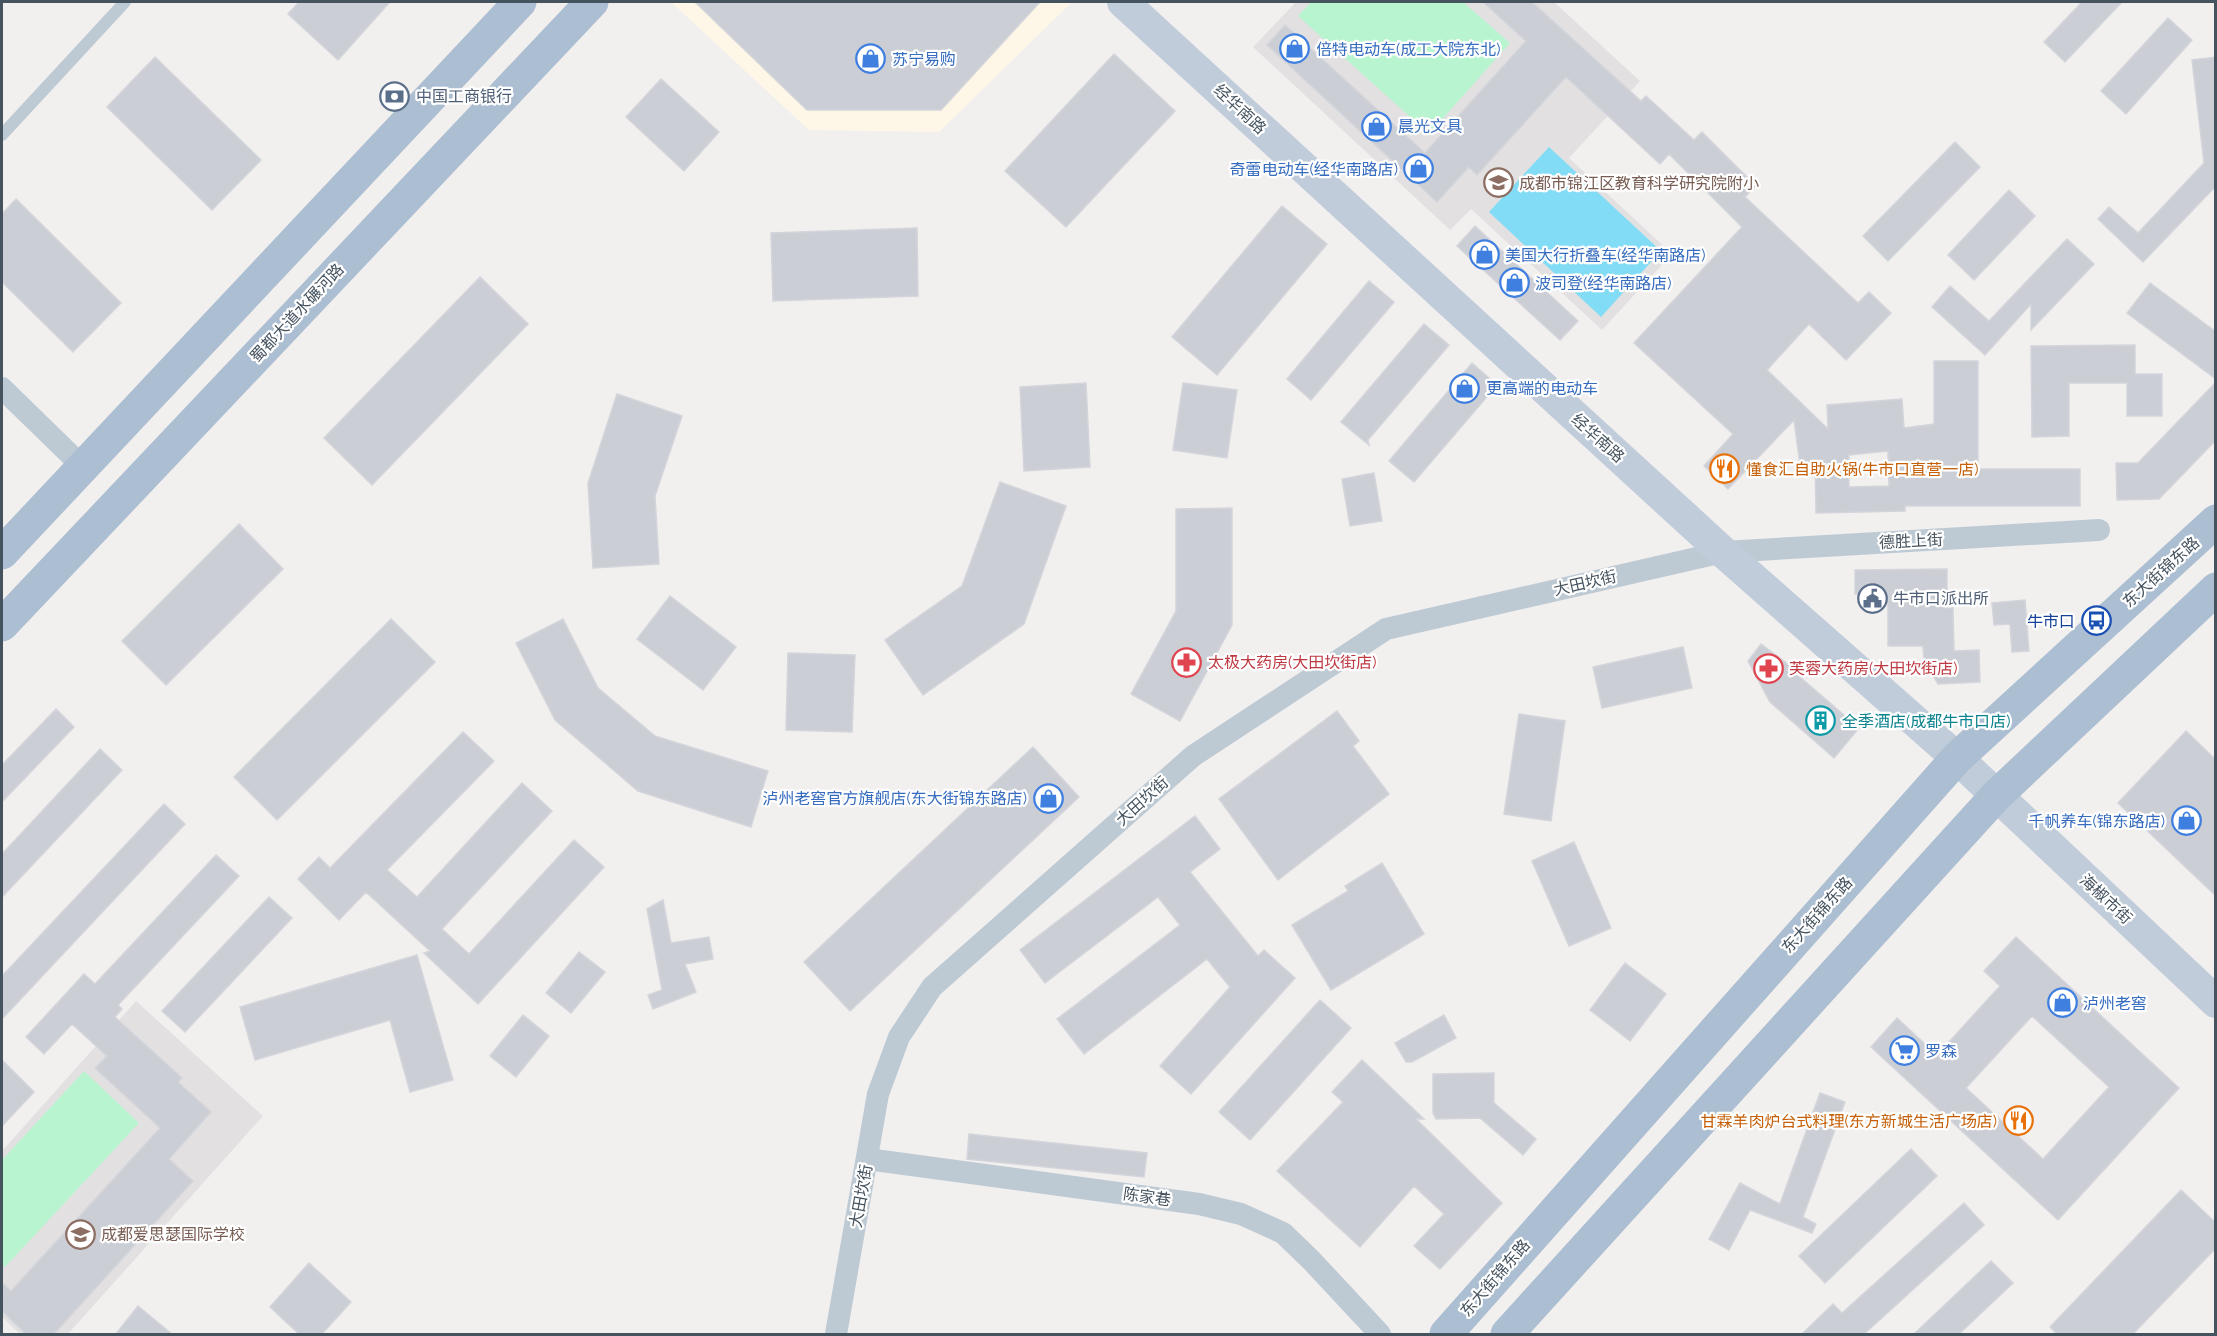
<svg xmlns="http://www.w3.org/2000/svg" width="2217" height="1336" viewBox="0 0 2217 1336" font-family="Raleway,'Noto Sans SC',sans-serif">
<rect width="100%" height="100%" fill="#f2efef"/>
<!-- commercial -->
<path fill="#fef7e7" d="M671 2H1072L939 132 809 130Z"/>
<!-- education -->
<path fill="#e3e0e1" d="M1296 2H1554L1640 81 1569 158 1672 254 1602 330 1471 209 1450 230 1253 47Z
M136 1001 263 1116 68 1334H20L2 1317V1151Z"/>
<!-- green -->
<path fill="#b9f4d0" d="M1311 2H1463L1510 43 1429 134 1298 16Z
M84 1071 139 1123 5 1267 2 1264V1160Z"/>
<!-- water -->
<path fill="#82dcf5" d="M1549 147 1661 251 1601 317 1489 212Z"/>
<!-- building -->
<path fill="#cbced4" stroke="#d3d5db" stroke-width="1.5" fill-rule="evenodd" d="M299 2H390L338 60 288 14Z
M695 2H1040L941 110H807Z
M1483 2H1532L1641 101 1646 96 1694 140 1702 132 1756 186 1745 197 1858 303 1869 292 1891 313 1846 360 1809 324 1767 370 1828 429 1827 405 1902 399 1904 428 1934 424V361H1978V469H2080V506H1905V511L1816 513 1815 462 1800 465 1794 420 1728 489 1704 466 1733 434 1634 343 1742 227 1669 154 1660 164 1566 77 1477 175 1469 167 1437 202 1267 45 1285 25 1425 153 1526 41ZM1888 451 1889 486 1849 487V455Z
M2082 2H2122L2065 62 2044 42Z
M2168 18 2192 40 2126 114 2101 91Z
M1114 54 1175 111 1066 227 1005 171Z
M155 57 261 160 212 210 107 107Z
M2216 57V186L2143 262 2098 219 2109 207 2138 233 2204 163 2192 60Z
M661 79 719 132 684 171 626 117Z
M1955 142 1980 167 1888 261 1863 236Z
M2009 190 2035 216 1974 280 1948 255Z
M16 199 121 303 73 352 2 282V214Z
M1282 206 1327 244 1217 375 1172 337Z
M1475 226 1578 321 1560 340 1457 246Z
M917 228 918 296 773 301 771 233Z
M2067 239 2094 264 2031 330V304L1985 355 1932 307 1950 286 1989 321Z
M480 277 528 324 372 485 324 438Z
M1369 281 1394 302 1311 400 1287 379Z
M2150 283 2216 332V379L2127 313Z
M1424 324 1449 345 1368 440 1369 445 1341 422Z
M2135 345V374H2162V416H2127V383H2069V436L2032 437 2031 346Z
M1472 363 1497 385 1414 482 1389 461Z
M2216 382V440L2159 499 2117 500 2116 463H2138Z
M1086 383 1090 467 1024 471 1020 387Z
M1183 383 1237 390 1227 458 1173 450Z
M617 394 682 416 655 496 659 564 593 568 588 483Z
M1374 473 1382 521 1350 526 1342 479Z
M1000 482 1066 506 1024 624 923 695 885 640 962 586Z
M1232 508V625L1180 721 1131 694 1176 611V509Z
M239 524 283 569 166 685 122 641Z
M1947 569V608H1953L1954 651 1979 650 1980 682 1938 684 1924 661 1923 646H1888V594H1855V570Z
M670 596 736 647 703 690 637 639Z
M2025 600 2029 651 2012 652 2010 624 1994 625 1992 603Z
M391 619 435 662 277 820 234 777Z
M563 619 598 688 655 736 768 771 751 827 638 791 555 720 516 643Z
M1761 644 1793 668 1792 670 1859 728 1834 758 1770 702 1748 661Z
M1683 647 1692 688 1602 708 1593 667Z
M788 653 855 655 852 732 786 730Z
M56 709 74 727 2 802V765Z
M1337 711 1359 741 1353 746 1389 794 1278 880 1219 799Z
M1519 714 1565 721 1551 821 1504 814Z
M2186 731 2216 760V896L2118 803Z
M463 732 494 761 387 870 417 897 522 783 552 811 442 929 469 954 574 840 604 867 478 1004 424 953 430 951 366 892 339 920 298 879 319 857 330 868Z
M1033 747 1079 797 850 1011 804 962Z
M100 749 122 770 2 897V854Z
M164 804 185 824 2 1019V976Z
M1195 816 1220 849 1190 872 1258 956 1264 950 1295 978 1191 1094 1160 1066 1230 987 1207 959 1084 1054 1057 1019 1180 925 1158 897 1045 983 1020 950Z
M1574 842 1611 928 1569 946 1532 861Z
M216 855 239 876 118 1005 122 1009 115 1017 182 1078 178 1082 211 1112 169 1159 193 1181 53 1335H27L2 1311V1283L11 1291 160 1128 95 1068 107 1056 72 1024 44 1054 26 1037 84 974 95 984Z
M1382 863 1424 934 1331 990 1292 925 1348 891 1345 886Z
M269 897 292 918 185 1032 162 1011Z
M663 900 671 943 709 937 713 959 685 964 696 992 653 1009 648 995 662 990 647 909Z
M2016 937 2179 1088 2058 1220 1871 1047 1897 1018 1937 1055 2000 986 1984 971ZM2032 1016 2109 1087 2043 1159 1966 1088Z
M579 952 605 972 571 1013 546 993Z
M417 955 453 1080 410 1092 390 1020 255 1060 240 1007Z
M1625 963 1666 994 1630 1041 1590 1010Z
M1320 1000 1351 1028 1250 1140 1219 1112Z
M523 1015 549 1036 516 1077 490 1056Z
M1444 1015 1456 1038 1412 1062H1406L1395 1043Z
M2 1060 34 1092 2 1126Z
M1362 1060 1424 1119H1416L1502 1203 1440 1269 1414 1246 1444 1214 1414 1186 1360 1247 1277 1171 1343 1102 1332 1092Z
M1494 1073V1103L1536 1139 1523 1155 1480 1118 1436 1119 1433 1113V1074Z
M1820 1093 1845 1102 1803 1217 1816 1224 1812 1233 1750 1210 1729 1250 1709 1239 1740 1183 1780 1204Z
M969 1134 1147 1153 1144 1177 967 1159Z
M1911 1149 1937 1176 1825 1283 1799 1256Z
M2181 1190 2216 1223V1248L2132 1335H2058L2050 1327Z
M1964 1203 1984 1225 1863 1335H1801L1833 1304 1842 1313Z
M1991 1261 2013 1283 1958 1335H1913Z
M309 1263 351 1302 321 1335H300L270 1307Z
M138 1306 173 1335H115Z"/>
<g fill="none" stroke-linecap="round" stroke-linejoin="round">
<!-- lane -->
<path stroke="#becad3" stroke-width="12" d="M2 135 125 2"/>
<!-- street -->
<path stroke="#becad3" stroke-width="22" d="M2 388 83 467
M867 1159 1199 1204 1241 1214 1283 1233 1311 1260 1380 1334
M836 1334 878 1094 899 1037 932 987 1193 756 1386 629 1723 552 2099 530"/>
<!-- secondary -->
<path stroke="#c0ccda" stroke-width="32" d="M1123 2 1723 552 1957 758 2216 1002"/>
<!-- primary -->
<path stroke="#acbed1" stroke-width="33" d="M2 553 520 2
M2 625 592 2
M1446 1334 1957 758 2216 521
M1507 1334 1996 796 2216 589"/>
</g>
<!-- icons -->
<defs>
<symbol id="shop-ring" viewBox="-11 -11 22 22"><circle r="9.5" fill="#fff" stroke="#3f7fe0" stroke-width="1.5"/><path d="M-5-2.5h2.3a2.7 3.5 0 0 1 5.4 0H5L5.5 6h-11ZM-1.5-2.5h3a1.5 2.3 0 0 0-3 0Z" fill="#3f7fe0"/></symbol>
<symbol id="bank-ring" viewBox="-11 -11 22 22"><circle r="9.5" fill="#fff" stroke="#5c6f8a" stroke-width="1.5"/><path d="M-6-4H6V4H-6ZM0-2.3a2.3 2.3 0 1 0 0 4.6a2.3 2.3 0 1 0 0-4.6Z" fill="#5c6f8a"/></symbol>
<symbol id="school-ring" viewBox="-11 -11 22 22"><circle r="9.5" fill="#fff" stroke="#8d6e63" stroke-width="1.5"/><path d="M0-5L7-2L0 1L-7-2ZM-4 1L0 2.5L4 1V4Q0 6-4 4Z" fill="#8d6e63"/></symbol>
<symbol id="restaurant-ring" viewBox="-11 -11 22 22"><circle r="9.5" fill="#fff" stroke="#e8710a" stroke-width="1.5"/><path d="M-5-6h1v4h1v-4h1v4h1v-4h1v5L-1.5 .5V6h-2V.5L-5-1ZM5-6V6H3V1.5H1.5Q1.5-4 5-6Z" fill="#e8710a"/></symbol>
<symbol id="civic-ring" viewBox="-11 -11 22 22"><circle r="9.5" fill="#fff" stroke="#5c6f8a" stroke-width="1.5"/><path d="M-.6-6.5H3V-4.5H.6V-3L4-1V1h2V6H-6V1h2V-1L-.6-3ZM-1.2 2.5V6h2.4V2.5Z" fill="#5c6f8a"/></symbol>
<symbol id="bus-ring" viewBox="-11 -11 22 22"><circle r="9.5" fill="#fff" stroke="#1a4fb4" stroke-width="1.5"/><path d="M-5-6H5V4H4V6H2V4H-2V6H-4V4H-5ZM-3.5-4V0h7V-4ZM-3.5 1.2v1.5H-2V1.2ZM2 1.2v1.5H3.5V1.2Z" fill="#1a4fb4"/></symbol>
<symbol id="pharmacy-ring" viewBox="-11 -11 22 22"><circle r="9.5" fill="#fff" stroke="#e0444e" stroke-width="1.5"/><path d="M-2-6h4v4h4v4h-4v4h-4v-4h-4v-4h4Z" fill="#e0444e"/></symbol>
<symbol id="building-ring" viewBox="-11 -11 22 22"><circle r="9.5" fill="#fff" stroke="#0f9aa8" stroke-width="1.5"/><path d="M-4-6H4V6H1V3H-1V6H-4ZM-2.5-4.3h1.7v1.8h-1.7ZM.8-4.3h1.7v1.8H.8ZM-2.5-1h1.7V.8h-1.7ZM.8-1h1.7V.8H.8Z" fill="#0f9aa8"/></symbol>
<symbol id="supermarket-ring" viewBox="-11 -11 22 22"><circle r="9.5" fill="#fff" stroke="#3f7fe0" stroke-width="1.5"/><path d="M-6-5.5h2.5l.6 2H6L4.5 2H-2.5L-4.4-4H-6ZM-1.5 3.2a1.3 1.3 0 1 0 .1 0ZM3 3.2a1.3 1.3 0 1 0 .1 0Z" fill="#3f7fe0"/></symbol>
</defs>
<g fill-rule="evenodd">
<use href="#shop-ring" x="1278" y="32" width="33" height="33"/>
<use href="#shop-ring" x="854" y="42" width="33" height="33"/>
<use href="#bank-ring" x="378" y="80" width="33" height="33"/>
<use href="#shop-ring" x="1360" y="110" width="33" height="33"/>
<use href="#shop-ring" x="1402" y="152" width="33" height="33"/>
<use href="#school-ring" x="1482" y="166" width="33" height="33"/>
<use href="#shop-ring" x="1468" y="238" width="33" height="33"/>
<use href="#shop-ring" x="1498" y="266" width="33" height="33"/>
<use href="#shop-ring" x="1448" y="372" width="33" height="33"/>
<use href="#restaurant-ring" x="1708" y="452" width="33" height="33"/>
<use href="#civic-ring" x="1856" y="582" width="33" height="33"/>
<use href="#bus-ring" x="2080" y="604" width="33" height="33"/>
<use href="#pharmacy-ring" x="1170" y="646" width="33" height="33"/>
<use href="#pharmacy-ring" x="1752" y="652" width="33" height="33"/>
<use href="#building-ring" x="1804" y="704" width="33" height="33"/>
<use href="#shop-ring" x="1032" y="782" width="33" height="33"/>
<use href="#shop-ring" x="2170" y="804" width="33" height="33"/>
<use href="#shop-ring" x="2046" y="986" width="33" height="33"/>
<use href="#supermarket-ring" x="1888" y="1034" width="33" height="33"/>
<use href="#restaurant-ring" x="2002" y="1104" width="33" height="33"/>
<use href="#school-ring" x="64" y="1218" width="33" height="33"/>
</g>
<g text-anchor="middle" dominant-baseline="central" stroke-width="4.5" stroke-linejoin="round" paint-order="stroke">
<!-- shop labels -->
<g font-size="16" fill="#366cbe" stroke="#fff" text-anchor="start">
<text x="1316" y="49">倍特电动车(成工大院东北)</text>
<text x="892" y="59">苏宁易购</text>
<text x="1398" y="126">晨光文具</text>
<text x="1398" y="169" text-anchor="end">奇蕾电动车(经华南路店)</text>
<text x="1505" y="255">美国大行折叠车(经华南路店)</text>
<text x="1535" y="283">波司登(经华南路店)</text>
<text x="1486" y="388">更高端的电动车</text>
<text x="1027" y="798" text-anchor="end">泸州老窖官方旗舰店(东大街锦东路店)</text>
<text x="2165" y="821" text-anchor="end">千帆养车(锦东路店)</text>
<text x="2083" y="1003">泸州老窖</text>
<text x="1925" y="1051">罗森</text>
</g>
<!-- service labels -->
<g font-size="16" fill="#4e5e75" stroke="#fff" text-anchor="start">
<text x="416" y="96">中国工商银行</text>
<text x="1893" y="598">牛市口派出所</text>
</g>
<!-- street labels -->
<g font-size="16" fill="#45535f" stroke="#fff">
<text transform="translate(1240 109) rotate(43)">经华南路</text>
<text transform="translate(297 313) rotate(-47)">蜀都大道水碾河路</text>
<text transform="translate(1598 438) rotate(42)">经华南路</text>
<text transform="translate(1911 541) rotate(-3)">德胜上街</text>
<text transform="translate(2161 572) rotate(-42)">东大街锦东路</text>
<text transform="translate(1585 583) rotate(-13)">大田坎街</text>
<text transform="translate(1142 801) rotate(-42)">大田坎街</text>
<text transform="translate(2106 899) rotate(43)">海椒市街</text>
<text transform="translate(1817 915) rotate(-48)">东大街锦东路</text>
<text transform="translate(861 1196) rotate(-80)">大田坎街</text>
<text transform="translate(1147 1197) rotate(8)">陈家巷</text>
<text transform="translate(1495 1278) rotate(-49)">东大街锦东路</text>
</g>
<!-- education labels -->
<g font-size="16" fill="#785e54" stroke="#fff" text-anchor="start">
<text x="1519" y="183">成都市锦江区教育科学研究院附小</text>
<text x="101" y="1234">成都爱思瑟国际学校</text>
</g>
<!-- food labels -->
<g font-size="16" fill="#c56008" stroke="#fff" text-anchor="start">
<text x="1746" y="469">懂食汇自助火锅(牛市口直营一店)</text>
<text x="1997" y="1121" text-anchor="end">甘霖羊肉炉台式料理(东方新城生活广场店)</text>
</g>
<!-- transit labels -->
<g font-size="16" fill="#164399" stroke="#fff" text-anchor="end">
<text x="2075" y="621">牛市口</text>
</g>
<!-- health labels -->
<g font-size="16" fill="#be3a42" stroke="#fff" text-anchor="start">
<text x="1208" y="662">太极大药房(大田坎街店)</text>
<text x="1789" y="668">芙蓉大药房(大田坎街店)</text>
</g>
<!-- culture labels -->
<g font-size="16" fill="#0d838f" stroke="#fff" text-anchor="start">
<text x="1842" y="721">全季酒店(成都牛市口店)</text>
</g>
</g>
<!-- border -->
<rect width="2217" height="1336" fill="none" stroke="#45535f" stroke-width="6"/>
</svg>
